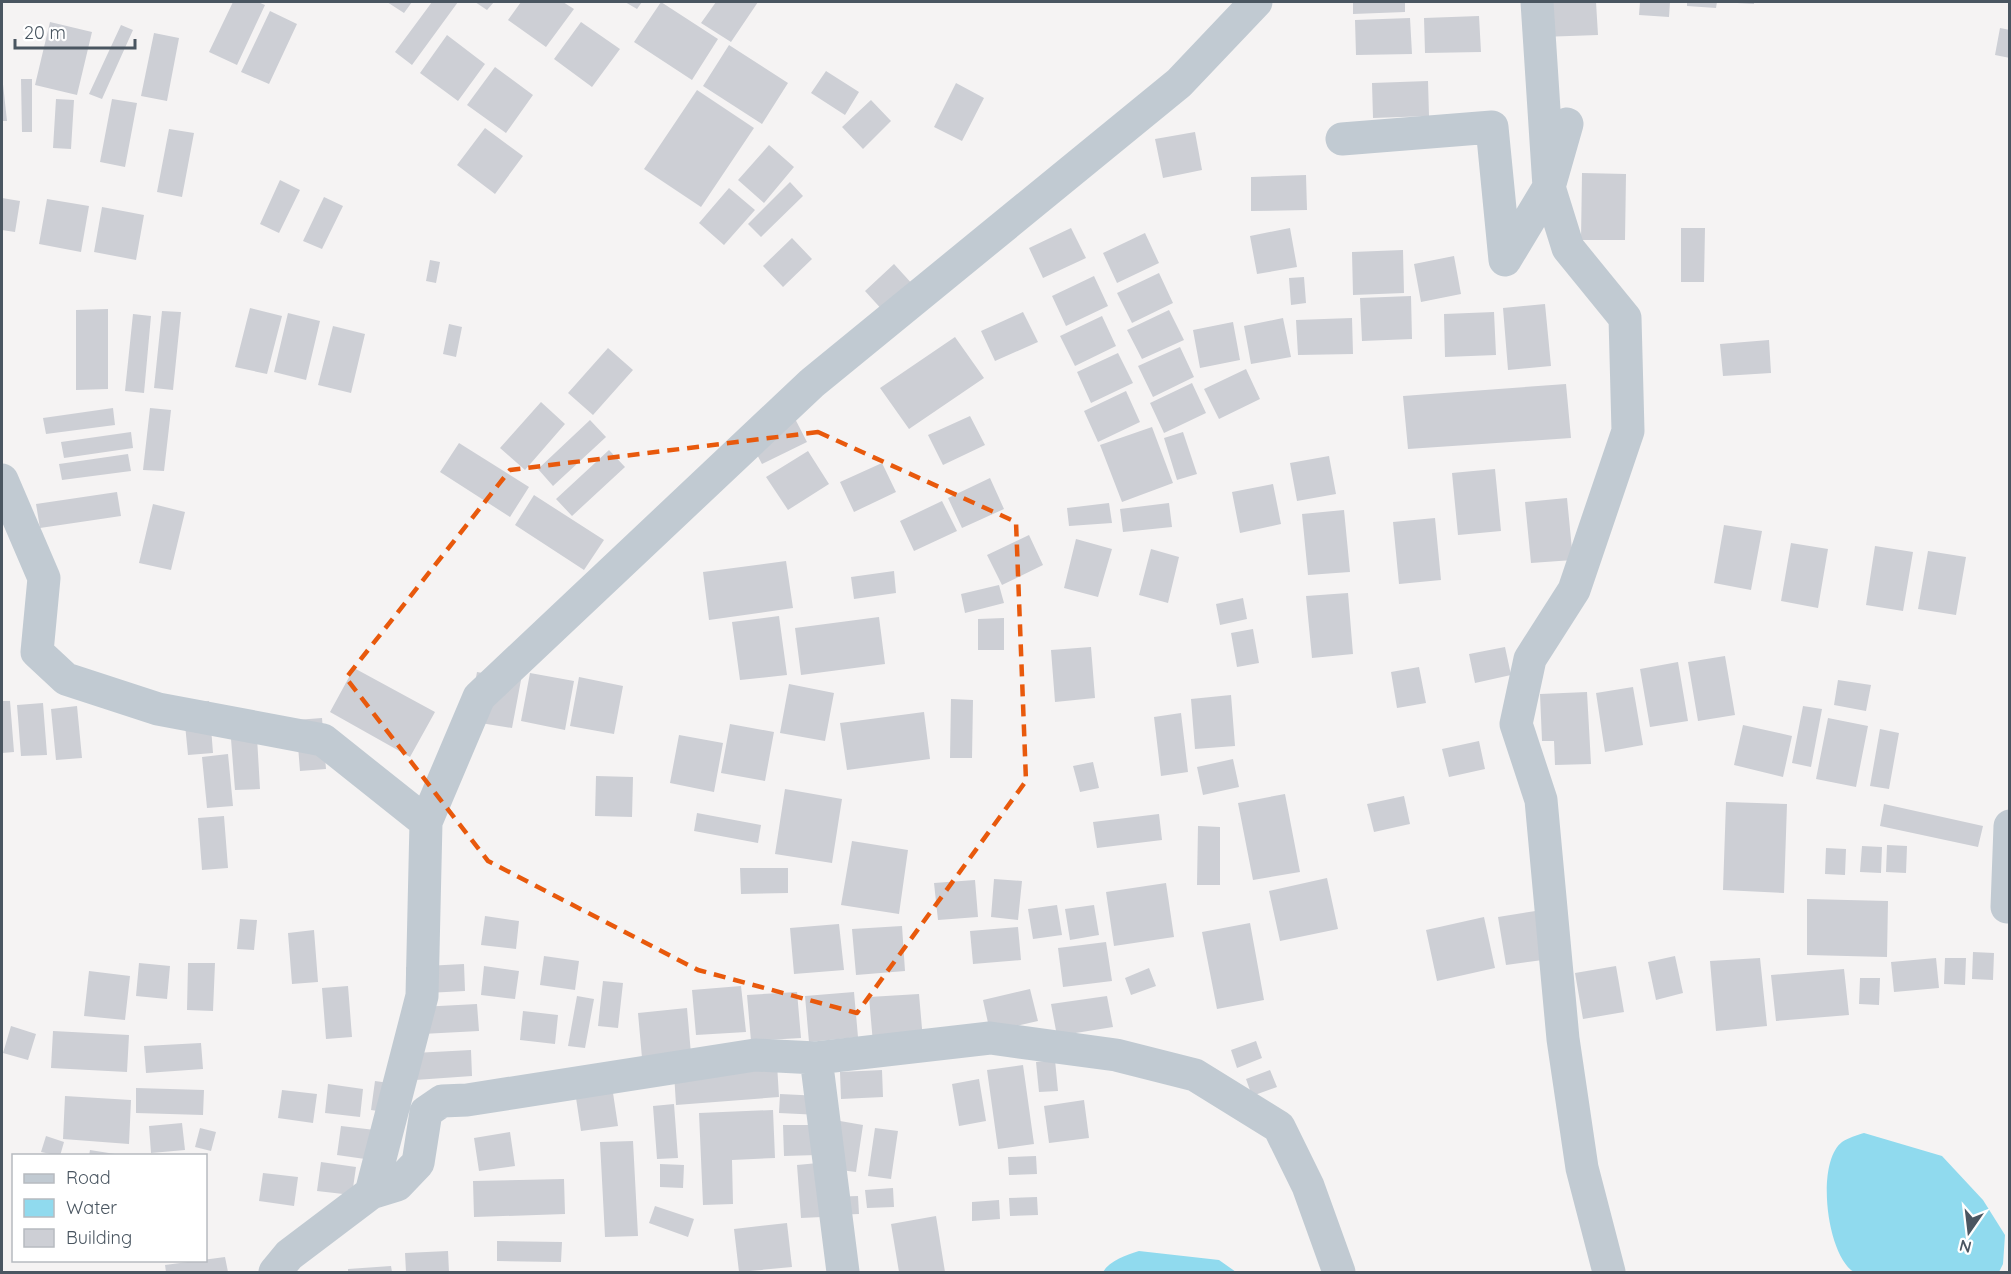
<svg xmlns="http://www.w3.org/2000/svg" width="2011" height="1274" viewBox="0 0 2011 1274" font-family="Quicksand,sans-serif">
<rect width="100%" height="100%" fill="#f5f3f3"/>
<!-- water -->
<path fill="#90daee" d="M1864 1133 1942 1156 1983 1200 2005 1235 2003 1264 1999 1272H1854C1827 1256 1815 1163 1842 1142 1848 1138 1857 1135 1864 1133Z
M1139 1251 1219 1260 1236 1272H1103C1110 1260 1127 1255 1139 1251Z"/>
<!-- building -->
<path fill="#cdcfd5" d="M233 2H258L265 5 237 65 209 52Z
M387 2H412L404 13Z
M432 2H458L412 65 395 52Z
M475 2H494L487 10Z
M521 2H563L574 9 546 47 508 20Z
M625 2H642L637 9Z
M661 2 718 39 692 80 634 42Z
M716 2H758L731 42 701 23Z
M1353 2H1405V12L1353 14Z
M1541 2H1596L1598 35 1541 37Z
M1640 2H1670L1669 17 1639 15Z
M1687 2H1717L1716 8 1687 6Z
M1737 2H1754V4L1737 3Z
M270 11 297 24 269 84 241 72Z
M1479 16 1481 52 1425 53 1424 18Z
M1410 18 1412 54 1356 55 1355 20Z
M50 22 92 32 77 95 35 85Z
M581 22 620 49 592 87 554 59Z
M121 25 133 30 102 99 89 94Z
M2000 28 2010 30V58L1995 55Z
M154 33 179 38 167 101 141 96Z
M447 35 485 64 458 101 420 73Z
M729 45 788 83 762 124 703 86Z
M495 67 533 95 506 133 467 105Z
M826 71 859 92 845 115 811 93Z
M2 75 7 121H2Z
M21 79H32V132H22Z
M1428 81 1429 116 1373 118 1372 83Z
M956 83 984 98 962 141 934 127Z
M697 90 754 128 701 207 644 169Z
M56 99 74 100 71 149 53 148Z
M112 99 137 103 125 167 100 162Z
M871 100 891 121 863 149 842 127Z
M485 128 523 156 495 194 457 165Z
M169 129 194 133 182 197 157 192Z
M1195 132 1202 170 1163 178 1155 139Z
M769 145 794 167 764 203 738 180Z
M1582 173 1626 174 1625 240H1581Z
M1306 175 1307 210 1251 211V177Z
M280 180 300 190 279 233 260 224Z
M790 182 803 196 761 237 748 224Z
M729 188 755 210 724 245 699 223Z
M324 197 343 206 322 249 303 241Z
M2 198 20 201 15 232 2 230Z
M47 199 89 206 81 252 39 244Z
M102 207 144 215 136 260 94 252Z
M1071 228 1086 258 1043 278 1029 248Z
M1290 228 1297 267 1257 274 1250 236Z
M1681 228H1705L1704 282H1681Z
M1145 233 1159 263 1117 283 1103 253Z
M792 238 812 259 783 287 763 266Z
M1403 250 1404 293 1353 295 1352 252Z
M1454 256 1461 294 1421 302 1414 264Z
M430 260 440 262 436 283 426 281Z
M894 264 914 286 885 313 865 291Z
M1159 273 1173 303 1132 323 1117 293Z
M1094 276 1108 306 1066 326 1052 296Z
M1304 277 1306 303 1291 305 1289 278Z
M1411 296 1412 339 1362 341 1360 298Z
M1545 304 1551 366 1508 370 1503 308Z
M250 308 282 316 267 374 235 367Z
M108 309V389L76 390V310Z
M1169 310 1184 340 1142 359 1127 330Z
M162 311 181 312 173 390 154 388Z
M1023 312 1038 342 995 361 981 331Z
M1494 312 1496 355 1445 357 1444 314Z
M288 313 320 321 306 380 274 372Z
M133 314 151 316 144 393 125 391Z
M1102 316 1116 346 1075 366 1060 336Z
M1283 318 1291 357 1251 364 1244 326Z
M1352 318 1353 354 1298 355 1296 320Z
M1233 322 1240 360 1200 368 1193 330Z
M449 324 462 327 456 357 443 354Z
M333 326 365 334 351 393 318 385Z
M955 337 984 378 909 429 880 388Z
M1769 340 1771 373 1723 376 1720 344Z
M1180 347 1194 377 1153 397 1138 366Z
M608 348 633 370 593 415 568 393Z
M1118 353 1133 383 1091 403 1077 372Z
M1246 369 1260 399 1219 419 1204 389Z
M1192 383 1206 413 1164 433 1150 403Z
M1566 384 1571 438 1408 449 1403 396Z
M1126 391 1140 422 1098 442 1084 411Z
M541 402 565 424 525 470 500 448Z
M113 408 115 425 46 434 43 418Z
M150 408 171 410 164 471 143 470Z
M791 411 807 442 762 464 746 434Z
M970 416 985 445 943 465 928 435Z
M590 420 606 437 553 486 538 469Z
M1152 427 1173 483 1122 502 1100 445Z
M131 432 133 448 64 458 61 442Z
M1183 432 1197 474 1177 480 1164 438Z
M459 443 529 487 510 517 440 472Z
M609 450 625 467 572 516 556 499Z
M808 451 829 484 788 510 766 477Z
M128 454 131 471 62 480 59 464Z
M1329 456 1336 494 1297 501 1290 463Z
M882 463 896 492 854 512 840 482Z
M1495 469 1501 531 1458 535 1452 473Z
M990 478 1004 509 962 528 948 498Z
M1273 484 1281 524 1240 533 1232 492Z
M117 492 121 516 40 528 36 504Z
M534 495 604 540 584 570 515 525Z
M1567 498 1573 560 1531 563 1525 502Z
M942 501 957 531 914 551 900 521Z
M1109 503 1112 523 1069 526 1067 508Z
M1169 503 1172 527 1123 532 1120 509Z
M153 504 185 512 171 570 139 563Z
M1344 510 1350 572 1308 575 1302 514Z
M1435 518 1441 580 1399 584 1393 522Z
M1724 525 1762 531 1751 590 1714 583Z
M1029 535 1043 565 1002 585 987 555Z
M1076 539 1112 549 1098 597 1064 588Z
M1791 543 1828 549 1818 608 1781 601Z
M1875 546 1913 552 1903 611 1866 605Z
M1151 549 1179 557 1168 603 1139 595Z
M1928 551 1966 557 1956 615 1918 609Z
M786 561 793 608 709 620 703 572Z
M894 571 896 593 854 599 851 577Z
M999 585 1004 603 965 613 961 594Z
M1348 593 1353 654 1312 658 1306 596Z
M1243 598 1247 619 1220 625 1216 604Z
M779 616 787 675 740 680 732 622Z
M879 617 885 664 801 675 795 628Z
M1004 618V650H978V619Z
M1253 629 1259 663 1237 667 1231 633Z
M1091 647 1095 698 1055 702 1051 650Z
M1505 647 1511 675 1475 683 1469 654Z
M1725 656 1735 715 1698 721 1688 662Z
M1678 662 1688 721 1650 727 1640 669Z
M1419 667 1426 703 1397 708 1391 672Z
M354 668 435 712 410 757 330 712Z
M477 672 521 680 512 728 468 721Z
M530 673 574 681 565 730 521 721Z
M579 677 623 686 614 734 570 726Z
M1838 680 1871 685 1866 711 1834 705Z
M789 684 834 693 825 741 780 733Z
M1633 687 1643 745 1605 752 1596 693Z
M1587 692 1591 764 1555 765 1554 741H1542L1540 694Z
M1231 695 1235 746 1195 749 1191 699Z
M951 699 973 700 972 758H950Z
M2 701H10L14 752 2 753Z
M209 701 213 753 188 755 183 704Z
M43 703 47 755 21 756 17 705Z
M77 706 82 758 56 760 51 709Z
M1803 706 1822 709 1811 767 1792 763Z
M924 712 930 759 847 770 840 723Z
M1181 713 1188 772 1161 776 1154 717Z
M322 718 326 769 300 771 296 720Z
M1828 718 1868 726 1856 787 1816 779Z
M730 724 774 732 765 781 721 773Z
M1743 725 1792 736 1783 777 1734 765Z
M1880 729 1899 733 1889 789 1870 786Z
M679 735 723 743 714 792 670 783Z
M257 737 260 789 235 790 231 739Z
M1479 741 1485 769 1449 777 1442 749Z
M228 754 233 806 207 808 202 757Z
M1233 759 1239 787 1203 795 1197 767Z
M1093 762 1099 788 1080 792 1073 766Z
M596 776 633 777 632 817 595 816Z
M785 789 842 799 832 863 775 854Z
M1285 794 1300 872 1253 880 1238 803Z
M1404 796 1410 824 1374 832 1367 804Z
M1726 802 1787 804 1784 893 1723 890Z
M1884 804 1983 826 1978 847 1880 826Z
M697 813 761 825 758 843 694 831Z
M1159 814 1162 840 1097 848 1093 822Z
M224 816 228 868 202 870 198 818Z
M1198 826 1220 827V885H1197Z
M852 841 908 850 899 914 841 905Z
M1887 845 1907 846 1906 873 1886 872Z
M1862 846 1882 847 1881 873 1860 872Z
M1826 848 1846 849 1845 875 1825 874Z
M740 868H788V893L741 894Z
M1327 878 1338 929 1280 941 1269 891Z
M994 879 1022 881 1018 920 991 917Z
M975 880 978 917 938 920 934 883Z
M1166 883 1174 937 1114 946 1106 892Z
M1807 899 1888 901 1887 957 1807 955Z
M1057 905 1062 935 1033 939 1028 909Z
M1094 905 1099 935 1070 940 1065 909Z
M1542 910 1550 959 1506 965 1498 917Z
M485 916 519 921 516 949 481 945Z
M1484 917 1495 968 1437 981 1426 930Z
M240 919 257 920 254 950 237 949Z
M1250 923 1264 1000 1217 1009 1202 932Z
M839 924 844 970 794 974 790 928Z
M902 926 905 971 856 975 852 929Z
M1018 927 1021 960 973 964 970 931Z
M314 930 318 982 292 984 288 933Z
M1106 942 1112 981 1063 987 1058 948Z
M1973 952 1994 953 1993 980 1972 979Z
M544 956 579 961 575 990 540 985Z
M1675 956 1683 993 1656 1000 1648 962Z
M1760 958 1767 1026 1716 1031 1710 961Z
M1936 958 1939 988 1894 992 1891 962Z
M1945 958H1966L1965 985 1944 984Z
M139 963 170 966 167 999 136 996Z
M188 963H215L213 1011 187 1010Z
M464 964 465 991 408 994 406 967Z
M484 966 519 971 515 999 481 995Z
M1616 966 1624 1012 1583 1019 1575 973Z
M1149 968 1156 986 1131 995 1125 978Z
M1844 969 1849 1015 1776 1021 1771 975Z
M89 971 130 976 125 1020 84 1016Z
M1860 978H1880L1879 1005 1859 1004Z
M603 981 623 983 618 1028 598 1026Z
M348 986 352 1037 326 1039 322 988Z
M741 986 746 1032 696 1035 692 990Z
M1030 989 1038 1021 990 1032 983 1000Z
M797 992 801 1038 751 1041 747 995Z
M854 992 858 1037 809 1042 805 996Z
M919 994 923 1040 873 1043 869 997Z
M577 996 594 999 585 1048 568 1046Z
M1107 996 1113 1027 1057 1036 1051 1004Z
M477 1004 479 1031 422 1034 420 1007Z
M687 1008 691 1054 642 1058 638 1013Z
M523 1011 558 1015 555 1044 520 1040Z
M11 1026 36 1034 28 1060 3 1053Z
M53 1031 129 1035 127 1072 51 1068Z
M1256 1041 1262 1058 1237 1068 1231 1050Z
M201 1043 203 1069 146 1073 144 1046Z
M471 1050 472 1076 415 1080 414 1053Z
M1055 1060 1058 1091 1039 1092 1036 1062Z
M777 1064 779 1097 676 1105 674 1073Z
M1023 1065 1034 1144 998 1149 987 1070Z
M882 1070 883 1097 841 1099 840 1072Z
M1270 1070 1277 1087 1252 1096 1246 1079Z
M979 1079 986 1121 959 1126 952 1084Z
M375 1081 410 1086 406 1115 371 1110Z
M328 1084 363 1089 360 1117 325 1113Z
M136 1088 204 1090 203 1115 136 1113Z
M282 1090 317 1094 313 1123 278 1118Z
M613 1093 618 1126 581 1131 576 1098Z
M780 1094 821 1096 820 1115 779 1113Z
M65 1096 131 1100 129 1144 63 1139Z
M1084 1100 1089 1138 1049 1143 1044 1106Z
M674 1104 678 1158 657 1159 653 1106Z
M773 1110 775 1158 732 1160 733 1204 703 1205 699 1113Z
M840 1121 863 1125 856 1172 833 1169Z
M182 1123 185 1150 151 1153 149 1126Z
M783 1125H816L817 1155 784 1156Z
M341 1126 375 1130 372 1160 337 1155Z
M200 1128 216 1132 211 1151 195 1147Z
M875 1128 898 1131 891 1179 868 1176Z
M510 1132 515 1166 479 1171 474 1138Z
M46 1136 64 1142 60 1156 41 1152Z
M633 1141 638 1236 605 1237 600 1142Z
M90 1150 115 1154V1156H89Z
M1036 1156 1037 1174 1009 1175 1008 1157Z
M321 1162 356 1167 352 1195 317 1191Z
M818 1163 822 1217 801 1218 797 1165Z
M660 1164 684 1165 683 1188 660 1187Z
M263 1173 298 1177 294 1206 259 1201Z
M564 1179 565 1214 474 1217 473 1181Z
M893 1188 894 1207 867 1208 865 1190Z
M858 1196 859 1214 831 1215 830 1197Z
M1037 1197 1038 1215 1010 1216 1009 1198Z
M999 1200 1000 1219 972 1221V1202Z
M655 1206 694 1219 688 1237 649 1223Z
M936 1216 945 1272H899L891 1224Z
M787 1223 792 1267 739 1272 734 1229Z
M497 1241 562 1242 561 1262 497 1261Z
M448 1251 449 1272H406L405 1253Z
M225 1257 228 1272H166L165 1265Z
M391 1266 392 1272H348V1269Z"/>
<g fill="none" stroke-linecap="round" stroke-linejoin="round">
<!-- minor -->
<path stroke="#c1cad2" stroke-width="33" d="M1567 124 1549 187 1568 248 1625 318 1628 431 1574 590 1530 659 1516 724 1541 800 1563 1039 1582 1168 1609 1272
M1342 139 1492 127 1505 260 1549 187 1537 2
M2 480 44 578 37 652 66 679 158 709 323 740 426 822
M2010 826 2007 907H2010
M816 1058 843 1272
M371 1193 422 996 426 822 479 697 812 383 1179 83 1256 2
M275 1272 289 1255 371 1193 397 1185 418 1163 426 1112 442 1101 467 1100 755 1055 816 1058 990 1038 1116 1055 1195 1075 1279 1127 1308 1186 1339 1272"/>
</g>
<!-- marked area -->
<path fill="none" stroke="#e8590c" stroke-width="4.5" stroke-dasharray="12 8" stroke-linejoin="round" d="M818 432 1016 522 1026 781 857 1013 698 970 488 861 346 678 510 470Z"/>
<!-- border -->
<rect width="2011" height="1274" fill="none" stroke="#4a5661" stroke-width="6"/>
<!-- legend -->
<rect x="12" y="1154" width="195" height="108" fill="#ffffff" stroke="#b7bbc0" stroke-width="1.5"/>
<rect x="24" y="1174" width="30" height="9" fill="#c1cad2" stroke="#b7bbc0" stroke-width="1.5"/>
<text x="66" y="1184" font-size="18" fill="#4a5661">Road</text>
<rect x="24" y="1199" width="30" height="18" fill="#90daee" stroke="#b7bbc0" stroke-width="1.5"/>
<text x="66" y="1214" font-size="18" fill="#4a5661">Water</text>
<rect x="24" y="1229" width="30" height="18" fill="#cdcfd5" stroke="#b7bbc0" stroke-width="1.5"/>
<text x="66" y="1244" font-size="18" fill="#4a5661">Building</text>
<!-- north arrow -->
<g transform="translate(1969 1232) rotate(194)" stroke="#ffffff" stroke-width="4.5" paint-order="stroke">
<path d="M0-4.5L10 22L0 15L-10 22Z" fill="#4a5661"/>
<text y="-9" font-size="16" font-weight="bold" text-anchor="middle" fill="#4a5661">N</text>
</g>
<!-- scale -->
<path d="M15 39v9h120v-9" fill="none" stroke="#4a5661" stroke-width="3"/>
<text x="24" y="39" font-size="18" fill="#4a5661" stroke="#ffffff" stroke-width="4.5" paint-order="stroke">20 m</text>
</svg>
